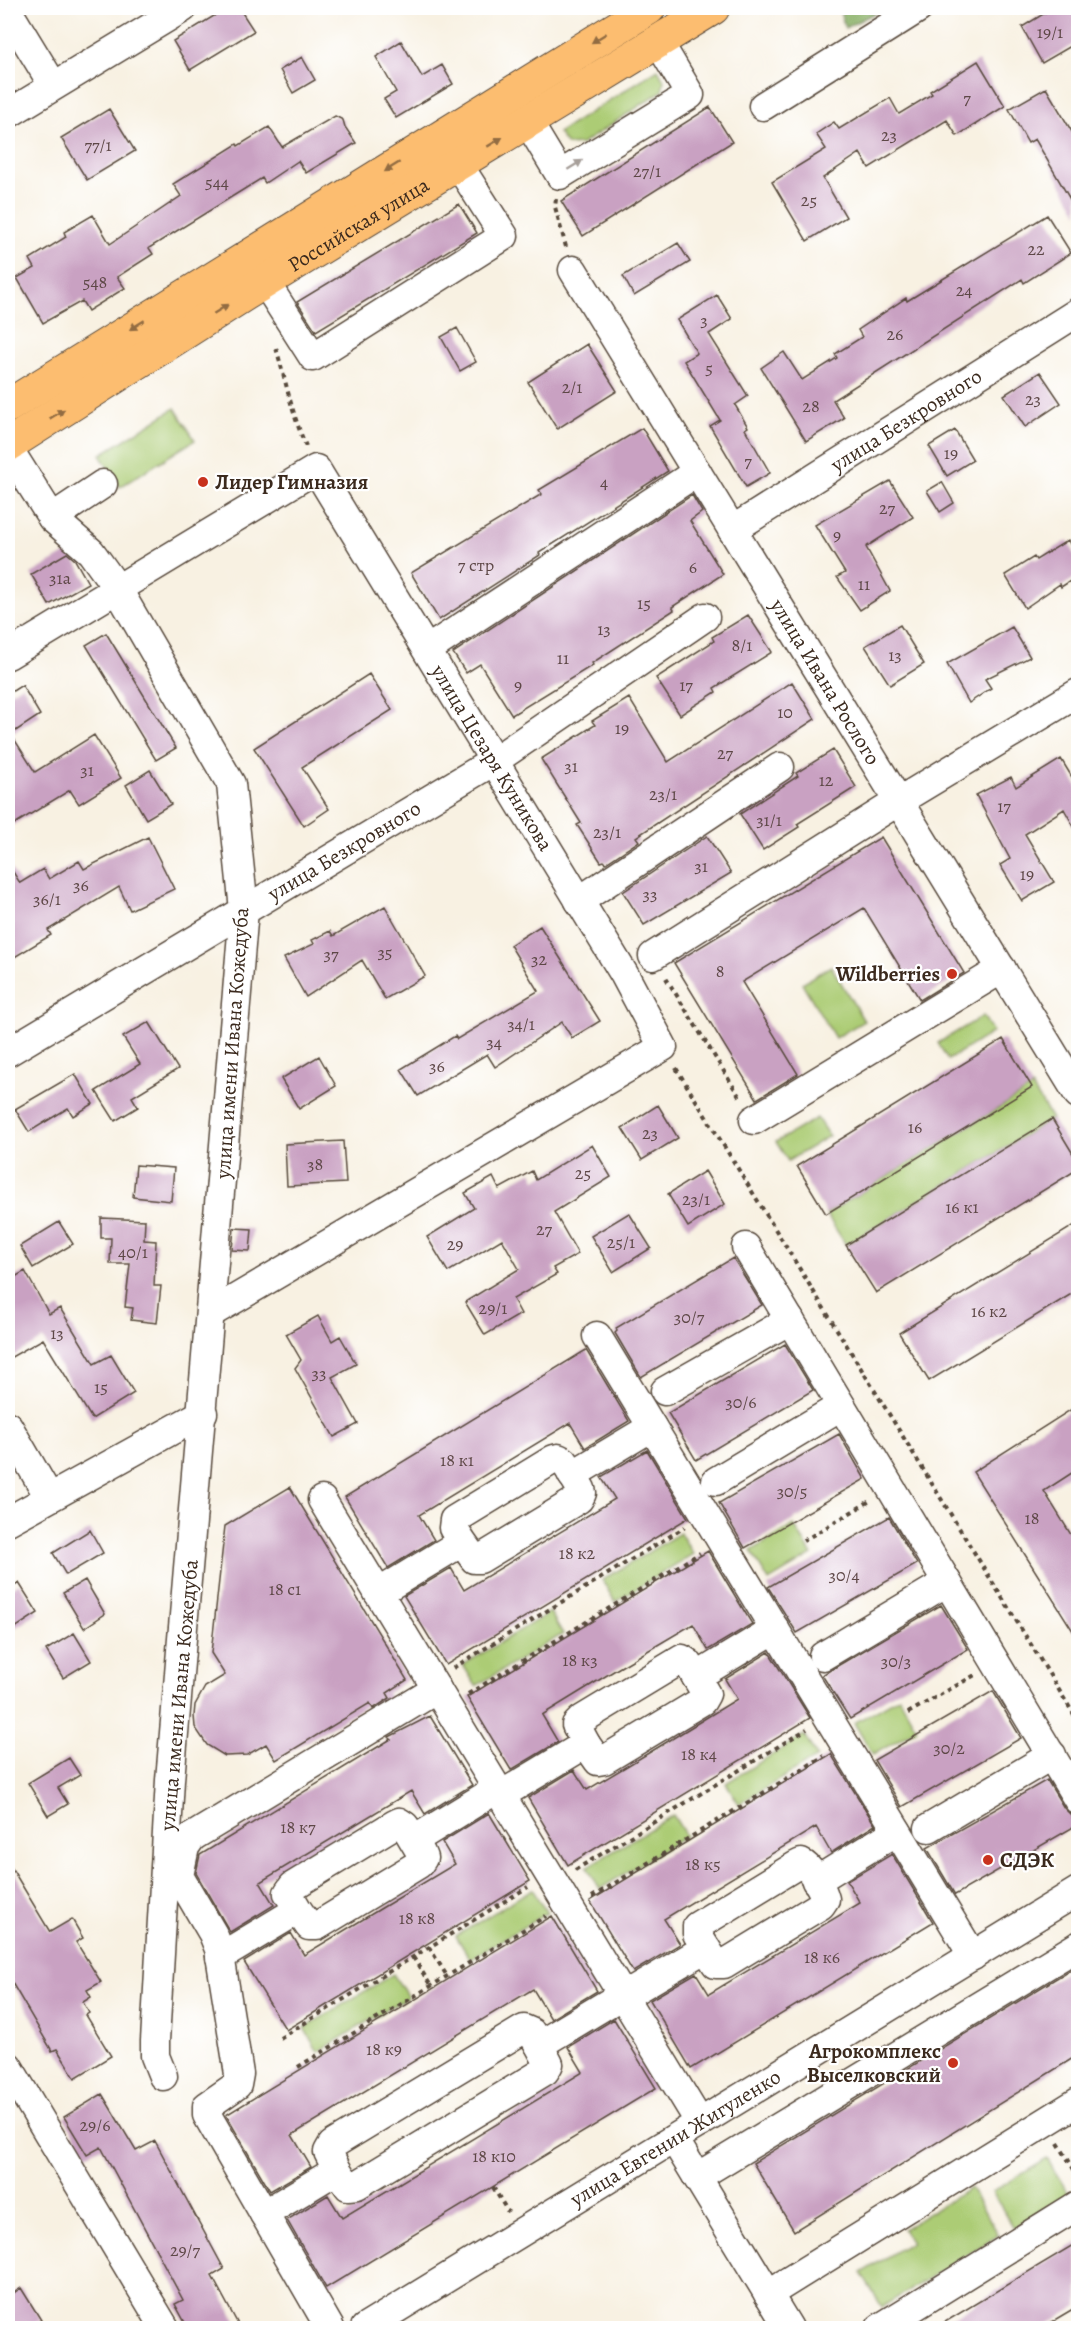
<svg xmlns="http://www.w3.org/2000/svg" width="1086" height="2336" viewBox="0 0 1086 2336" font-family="Alegreya,serif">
<rect width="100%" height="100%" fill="#fff"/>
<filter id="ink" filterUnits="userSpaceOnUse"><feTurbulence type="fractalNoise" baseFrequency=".0167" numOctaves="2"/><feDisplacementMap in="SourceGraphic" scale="12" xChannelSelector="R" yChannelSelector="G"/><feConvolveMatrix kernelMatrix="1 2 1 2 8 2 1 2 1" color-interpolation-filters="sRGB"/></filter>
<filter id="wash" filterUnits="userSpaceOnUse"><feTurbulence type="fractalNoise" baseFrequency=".008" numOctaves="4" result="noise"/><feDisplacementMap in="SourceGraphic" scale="24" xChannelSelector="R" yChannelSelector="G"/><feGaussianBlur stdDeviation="1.35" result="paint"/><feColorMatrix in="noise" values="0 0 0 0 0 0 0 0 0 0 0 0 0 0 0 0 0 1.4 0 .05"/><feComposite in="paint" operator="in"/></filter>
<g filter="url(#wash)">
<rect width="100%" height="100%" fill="#f8f1e2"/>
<!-- green -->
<path fill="#accc74" stroke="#747b49" stroke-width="1.5" d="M658 69 664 80 662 91 582 144 567 145 558 133Z
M175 408 195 440 120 487 100 455Z
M831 966 864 1021 835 1038 802 983Z
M983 1016 993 1032 948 1060 938 1043Z
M1032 1087 1052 1119 846 1245 826 1214Z
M817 1118 829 1136 788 1161 776 1142Z
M794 1525 812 1555 769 1581 751 1551Z
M680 1533 693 1554 615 1602 602 1580Z
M550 1612 563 1634 476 1686 463 1665Z
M899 1697 917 1729 873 1755 854 1723Z
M804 1735 817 1757 739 1804 726 1783Z
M673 1815 686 1836 600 1889 587 1867Z
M532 1889 547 1913 470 1959 456 1936Z
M393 1974 408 1997 318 2052 304 2028Z
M1047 2159 1069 2194 1014 2228 992 2192Z
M970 2188 999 2235 882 2307 861 2273 911 2242 903 2229Z"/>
<!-- forest -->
<path fill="#89b066" stroke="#626d42" stroke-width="1.5" d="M839 8H885L845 28Z"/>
<g id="blocks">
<!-- building -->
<path fill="#c9a1c2" d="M227 8H239L254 31 190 70 173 41Z
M1053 8H1078V42L1042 63 1022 27Z
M401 41 422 77 442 65 453 84 396 118 384 99 396 92 376 57Z
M302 57 315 80 293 93 280 70Z
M978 61 1005 106 957 136 947 120 869 168 860 153 823 178 846 217 807 241 772 182 826 149 816 134 834 122 839 129 890 98 899 114 932 94 930 91Z
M1046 88 1078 142V213L1035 139 1028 143 1009 109Z
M710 107 732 142 583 236 561 201Z
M109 109 135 151 87 180 61 138Z
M335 116 343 120 345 127 356 143 306 173 298 161 265 183 262 178 149 248 153 254 117 277 125 288 88 311 82 301 43 323 17 278 35 268 30 259 66 237 64 232 93 215 110 244 181 196 173 184 237 144 238 146 269 127 282 147Z
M459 204 477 233 316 331 297 302Z
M1047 215 1071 253 1024 283 1022 279 833 400 844 418 806 441 761 368 784 352 802 380 837 358 835 354 862 337 858 330 906 298 907 301Z
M678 243 690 262 634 296 623 276Z
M717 295 732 319 709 334 748 396 735 405 748 427 745 429 770 473 746 487 710 426 720 420 684 361 697 353 677 320Z
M457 328 476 362 460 371 441 337Z
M587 344 617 391 557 429 528 382Z
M1040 372 1061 403 1025 427 1004 395Z
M642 428 668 471 539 553 540 555 439 620 411 573 542 494 539 490Z
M955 430 973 460 947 476 929 446Z
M890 481 913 517 866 547 890 591 860 610 837 577 845 573 815 525Z
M942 482 954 503 940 512 927 491Z
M692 495 702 512 690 521 723 574 672 607 674 610 592 663 593 665 512 715 480 664 466 673 453 653Z
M1068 540 1078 561V576L1061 587 1060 584 1025 608 1005 575 1034 557 1036 560Z
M67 553 75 560 88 583 49 605 31 574Z
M748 615 772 652 714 688 716 692 680 715 656 678 714 641 712 637Z
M900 625 924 664 890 685 865 646Z
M1012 627 1030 657 985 679 991 688 969 703 947 664Z
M106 633 176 748 156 760 86 645Z
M369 674 392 710 302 767 329 809 304 826 254 748Z
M792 682 815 719 636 837 639 841 606 863 604 861 601 862 577 825 581 823 541 759 595 725 592 721 629 698 668 762Z
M22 685 40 715 11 734 35 772 94 735 121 778 79 804 70 790 8 828V694Z
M833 750 856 787 797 824 799 827 763 850 740 814 798 776 796 773Z
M1061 759 1078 787V834L1064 809 1025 834 1054 882 1022 901 1000 865 1010 859 976 795 1011 777 1016 787Z
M150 770 171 804 146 819 126 785Z
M707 836 731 873 644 925 623 892Z
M148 837 174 889 130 910 119 887 48 930 51 935 8 961V864L20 883 43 869 49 879 79 861 84 869Z
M881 837 964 973 920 1000 864 908 742 982 798 1074 757 1099 674 963Z
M385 906 425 976 385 999 362 960 306 997 284 958 314 944 312 940 330 931 333 936Z
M540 926 600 1021 572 1038 562 1022 495 1067 487 1054 418 1096 401 1069 455 1036 457 1039 538 991 510 945Z
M149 1022 178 1069 132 1097 138 1107 115 1121 96 1091 140 1064 123 1037Z
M1003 1039 1032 1087 826 1214 797 1166Z
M319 1056 336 1086 299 1109 281 1079Z
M75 1074 93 1104 73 1116 68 1108 29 1132 15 1109Z
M658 1105 678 1138 642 1160 622 1128Z
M1052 1119 1078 1162V1169L876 1293 846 1245Z
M343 1141 346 1183 287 1186 285 1144Z
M592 1145 611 1177 554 1212 578 1254 553 1268 557 1274 513 1299 521 1314 485 1335 465 1302 519 1269 502 1239 448 1272 427 1237 474 1208 465 1193 493 1177 499 1189 532 1171 536 1180Z
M136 1165 174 1168 171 1201 133 1197Z
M705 1171 725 1204 688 1227 668 1194Z
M629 1213 651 1248 613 1272 591 1236Z
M101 1218 145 1220 144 1240 156 1241 154 1286H161L157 1323 131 1320 133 1308 125 1307 130 1264H110L111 1238H101Z
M59 1222 73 1244 33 1268 20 1246Z
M1078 1223V1290L929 1381 899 1333Z
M234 1228 252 1229 250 1251 232 1250Z
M733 1258 762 1305 641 1377 615 1333 617 1331 616 1328Z
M25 1271 49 1314 60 1308 94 1364 111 1355 134 1393 92 1419 43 1339 8 1359V1281Z
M318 1316 332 1341 340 1336 356 1364 332 1377 358 1424 334 1437 295 1368 301 1360 286 1334Z
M785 1344 813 1390 696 1460 668 1413Z
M586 1350 629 1421 585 1448 570 1423 419 1515 434 1540 388 1568 345 1497Z
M1078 1405V1469L1044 1491 1078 1546V1639L973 1472Z
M839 1434 865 1479 745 1548 719 1503Z
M647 1450 688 1518 446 1665 404 1596 451 1568 464 1590 615 1499 601 1477Z
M290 1487 407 1680 387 1693 390 1698 373 1709 370 1703 276 1760 266 1744 247 1755 225 1756 207 1745 195 1727 194 1716 195 1705 205 1687 225 1675 211 1653 225 1526Z
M889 1517 917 1564 797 1633 768 1587Z
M90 1530 103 1553 66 1575 53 1553Z
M708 1551 752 1624 708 1650 693 1624 617 1669 542 1715 558 1742 511 1770 467 1697Z
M85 1580 105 1614 84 1628 63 1593Z
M19 1583 38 1613 15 1628 8 1616V1590Z
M941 1605 968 1649 850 1719 822 1675Z
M74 1633 91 1661 63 1678 46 1650Z
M769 1652 810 1718 568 1865 528 1798 574 1770 587 1790 662 1745 737 1699 725 1679Z
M993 1691 1021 1738 902 1807 874 1760Z
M430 1716 472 1785 425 1814 411 1791 260 1882 274 1905 230 1932 196 1873 200 1855 391 1739 389 1737Z
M831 1754 875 1825 831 1853 816 1827 664 1919 680 1944 633 1972 590 1901Z
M69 1758 80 1775 58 1788 68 1804 48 1816 28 1783Z
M1047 1780 1064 1808 1071 1815 1077 1825 955 1895 927 1848Z
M489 1813 530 1881 286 2030 244 1962 291 1933 304 1955 380 1909 455 1864 442 1842Z
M892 1854 933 1922 691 2069 650 2000 696 1973 709 1994 860 1903 847 1881Z
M8 1862 50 1932 72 1919 83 1938 76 1942 101 1982 87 1990 91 1997 83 2002 89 2013 86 2015 111 2056 75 2078 57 2049 52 2051 8 1976Z
M552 1916 597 1991 551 2019 533 1989 292 2135 311 2167 270 2191 226 2115Z
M1078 1965V2055L794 2231 753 2163Z
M614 2019 656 2088 326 2288 287 2220 328 2195 342 2218 583 2072 568 2047Z
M102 2094 136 2151 155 2141 224 2269 212 2276 240 2328H188L175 2304 183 2300 101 2147 87 2155 64 2117Z
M1078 2242V2306L1041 2328H935Z
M21 2288 41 2320 27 2328H8V2297Z"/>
</g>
</g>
<g filter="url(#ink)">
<use href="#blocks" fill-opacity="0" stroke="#57483b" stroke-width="1.5"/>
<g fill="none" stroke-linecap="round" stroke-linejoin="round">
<defs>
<g id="minor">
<path d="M8 11 53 85"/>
<path d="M763 106 919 8"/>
<path d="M8 114 183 8"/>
<path d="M528 122 560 175 690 95 658 41"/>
<path id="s1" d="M573 270 1078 1094"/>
<path d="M265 282 313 357 504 236 458 164"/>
<path d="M8 448 52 518 91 552 117 588 231 784 244 910 170 1780 155 2041V2056L163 2076"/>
<path d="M52 518 103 484"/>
<path id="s2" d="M732 530 1078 312"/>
<path d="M427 650 697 472"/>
<path id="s3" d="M8 655 316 469 624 974 663 1047 211 1313"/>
<path d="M579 901 780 767"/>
<path d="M653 956 899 801 1078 693"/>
<path id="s4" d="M8 1052 494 761 705 617"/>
<path d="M754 1120 1002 969"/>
<path d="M746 1247 1078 1800"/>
<path d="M597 1336 973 1956"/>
<path d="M665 1391 790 1320"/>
<path d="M8 1426 49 1497"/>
<path d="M572 1475 652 1427"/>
<path d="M716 1481 841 1406"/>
<path d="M322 1500 700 2123"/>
<path d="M8 1521 203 1413"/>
<path d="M378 1593 462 1542 474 1559H480L579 1499 582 1493 581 1489 564 1461 558 1458 554 1459 454 1520 453 1528 462 1542"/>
<path d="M823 1656 947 1582"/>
<path d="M586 1744 576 1725 581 1720 682 1659 688 1663 696 1677"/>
<path d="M501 1795 586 1744 598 1761 604 1760 702 1701 706 1694 696 1677 775 1629"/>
<path d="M929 1828 1052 1755"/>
<path d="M414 1840 497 1789"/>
<path d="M816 1881 897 1831"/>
<path d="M220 1957 298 1910 309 1926H317L419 1864 423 1858 421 1853 405 1826 399 1822 395 1824 293 1886 288 1893 298 1910"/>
<path d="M623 1997 706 1948 716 1964H724L821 1905 825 1899C822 1888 811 1867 801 1863L797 1865 697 1926V1934L706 1948"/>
<path d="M8 2066 165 2328"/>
<path d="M674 2139 789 2328"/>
<path d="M337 2170 328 2152 332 2145 524 2029 531 2032 539 2045"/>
<path d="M697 2177 1078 1946"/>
<path d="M264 2214 337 2170 348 2186 357 2185 545 2071 549 2064 539 2045 622 1995"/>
<path d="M768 2294 1078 2102"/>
<path d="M330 2328 207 2115V2106L237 2085 239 2074 219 1949 213 1934 179 1876 185 1847 192 1837 437 1689"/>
<path id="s5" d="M365 2328 1078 1891"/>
<path d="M880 2328 1078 2205"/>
</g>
<g id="major">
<path d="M8 406 649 8"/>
<path id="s6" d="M8 445 245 294 713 8"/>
</g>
</defs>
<!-- minor casing -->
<use href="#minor" stroke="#57483b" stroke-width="31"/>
<!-- major casing -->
<use href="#major" stroke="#57483b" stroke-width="35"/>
<!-- path -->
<path stroke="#57483b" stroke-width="4" stroke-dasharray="4.5 4.5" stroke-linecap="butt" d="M556 199 555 207 566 247
M276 348C286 381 292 415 306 446
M666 978 741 1099
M676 1068 1078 1721
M803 1541 870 1501
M453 1668 685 1527
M468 1694 700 1553
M908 1713 975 1675
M575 1870 807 1729
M592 1897 824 1756
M429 1947 447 1976
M413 1957 431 1986
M280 2038 528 1887
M298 2067 546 1916
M1058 2143 1078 2176
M493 2187 508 2212"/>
<!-- minor -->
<use href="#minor" stroke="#fff" stroke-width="28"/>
<!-- major -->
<use href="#major" stroke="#fcbd6f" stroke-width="33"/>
</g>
<!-- one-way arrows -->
<defs><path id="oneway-solid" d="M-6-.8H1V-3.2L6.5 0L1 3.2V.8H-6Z" transform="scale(1.5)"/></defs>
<g fill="#926c42">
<use href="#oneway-solid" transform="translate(599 38) rotate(148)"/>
<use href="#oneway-solid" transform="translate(495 142) rotate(-31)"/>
<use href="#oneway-solid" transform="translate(392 167) rotate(148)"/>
<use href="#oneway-solid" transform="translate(221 309) rotate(-32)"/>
<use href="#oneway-solid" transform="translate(137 325) rotate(148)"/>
<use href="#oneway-solid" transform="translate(57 414) rotate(-32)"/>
</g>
<use fill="#a79f9a" href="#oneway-solid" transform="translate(575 165) rotate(-32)"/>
</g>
<!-- markers -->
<g fill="#c8321e" stroke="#fff" stroke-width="2">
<circle cx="203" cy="482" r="6"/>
<circle cx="952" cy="974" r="6"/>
<circle cx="988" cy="1860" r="6"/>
<circle cx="953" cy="2063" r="6"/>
</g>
<g text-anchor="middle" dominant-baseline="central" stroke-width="4.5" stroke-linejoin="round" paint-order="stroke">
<!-- number labels -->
<g font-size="18" fill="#5e4847">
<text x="1050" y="32">19/1</text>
<text x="967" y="98">7</text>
<text x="889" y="135">23</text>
<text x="98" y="145">77/1</text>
<text x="647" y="171">27/1</text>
<text x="217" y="182">544</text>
<text x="809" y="200">25</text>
<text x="1036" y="249">22</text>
<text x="95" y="282">548</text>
<text x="964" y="290">24</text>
<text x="704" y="320">3</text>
<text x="895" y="334">26</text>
<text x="709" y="368">5</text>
<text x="572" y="387">2/1</text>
<text x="1033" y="399">23</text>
<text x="811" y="406">28</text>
<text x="951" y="453">19</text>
<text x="748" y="461">7</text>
<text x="604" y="482">4</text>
<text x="887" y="508">27</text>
<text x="837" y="535">9</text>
<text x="476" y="565">7 стр</text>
<text x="693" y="567">6</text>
<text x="60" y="578">31а</text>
<text x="864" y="584">11</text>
<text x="644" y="603">15</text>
<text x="604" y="629">13</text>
<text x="742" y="645">8/1</text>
<text x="895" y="655">13</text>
<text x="563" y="658">11</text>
<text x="518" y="685">9</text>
<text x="686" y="685">17</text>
<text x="785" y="712">10</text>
<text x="622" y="728">19</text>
<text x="725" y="753">27</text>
<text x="571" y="766">31</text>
<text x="87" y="770">31</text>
<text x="826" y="780">12</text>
<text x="663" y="794">23/1</text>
<text x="1004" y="806">17</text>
<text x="769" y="820">31/1</text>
<text x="607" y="832">23/1</text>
<text x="701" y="866">31</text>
<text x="1027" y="874">19</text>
<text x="81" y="885">36</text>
<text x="650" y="894">33</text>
<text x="47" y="899">36/1</text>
<text x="385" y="952">35</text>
<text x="331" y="954">37</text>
<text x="539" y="959">32</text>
<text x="720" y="971">8</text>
<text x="521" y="1024">34/1</text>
<text x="494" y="1042">34</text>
<text x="437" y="1066">36</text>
<text x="915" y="1127">16</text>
<text x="650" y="1133">23</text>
<text x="315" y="1164">38</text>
<text x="583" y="1173">25</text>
<text x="696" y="1199">23/1</text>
<text x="962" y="1207">16 к1</text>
<text x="544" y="1229">27</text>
<text x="621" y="1242">25/1</text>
<text x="455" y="1244">29</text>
<text x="133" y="1252">40/1</text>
<text x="493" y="1308">29/1</text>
<text x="989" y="1311">16 к2</text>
<text x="689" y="1317">30/7</text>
<text x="57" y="1333">13</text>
<text x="319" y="1373">33</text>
<text x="101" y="1387">15</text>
<text x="741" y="1402">30/6</text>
<text x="457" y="1460">18 к1</text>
<text x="792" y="1491">30/5</text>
<text x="1032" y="1518">18</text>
<text x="577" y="1553">18 к2</text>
<text x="844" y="1575">30/4</text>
<text x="285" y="1589">18 с1</text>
<text x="580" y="1660">18 к3</text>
<text x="896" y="1661">30/3</text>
<text x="949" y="1748">30/2</text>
<text x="699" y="1754">18 к4</text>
<text x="298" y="1827">18 к7</text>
<text x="703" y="1864">18 к5</text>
<text x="417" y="1918">18 к8</text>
<text x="822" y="1957">18 к6</text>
<text x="384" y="2049">18 к9</text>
<text x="95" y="2125">29/6</text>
<text x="494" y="2156">18 к10</text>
<text x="185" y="2250">29/7</text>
</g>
<!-- street labels -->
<g font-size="21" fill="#3b2a1e" stroke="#fff">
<text stroke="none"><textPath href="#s6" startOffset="414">Российская улица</textPath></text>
<text stroke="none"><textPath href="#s2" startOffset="206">улица Безкровного</textPath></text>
<text stroke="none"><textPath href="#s1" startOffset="483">улица Ивана Рослого</textPath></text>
<text stroke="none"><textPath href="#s3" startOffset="698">улица Цезаря Куникова</textPath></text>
<text stroke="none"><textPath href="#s4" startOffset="392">улица Безкровного</textPath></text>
<text transform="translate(232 1043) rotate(-86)">улица имени Ивана Кожедуба</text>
<text transform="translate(179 1695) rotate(-85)">улица имени Ивана Кожедуба</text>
<text stroke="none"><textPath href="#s5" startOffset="364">улица Евгении Жигуленко</textPath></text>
</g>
<!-- poi labels -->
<g font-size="21" font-weight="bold" fill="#3b2a1e" stroke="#fff" text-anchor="start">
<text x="215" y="482">Лидер Гимназия</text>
<text x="940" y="974" text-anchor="end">Wildberries</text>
<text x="1000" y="1860">СДЭК</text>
<text x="941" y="2051" text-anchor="end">Агрокомплекс<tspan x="941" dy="24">Выселковский</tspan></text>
</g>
</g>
<!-- margin -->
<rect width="1086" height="2336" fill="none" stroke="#fff" stroke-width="30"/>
</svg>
